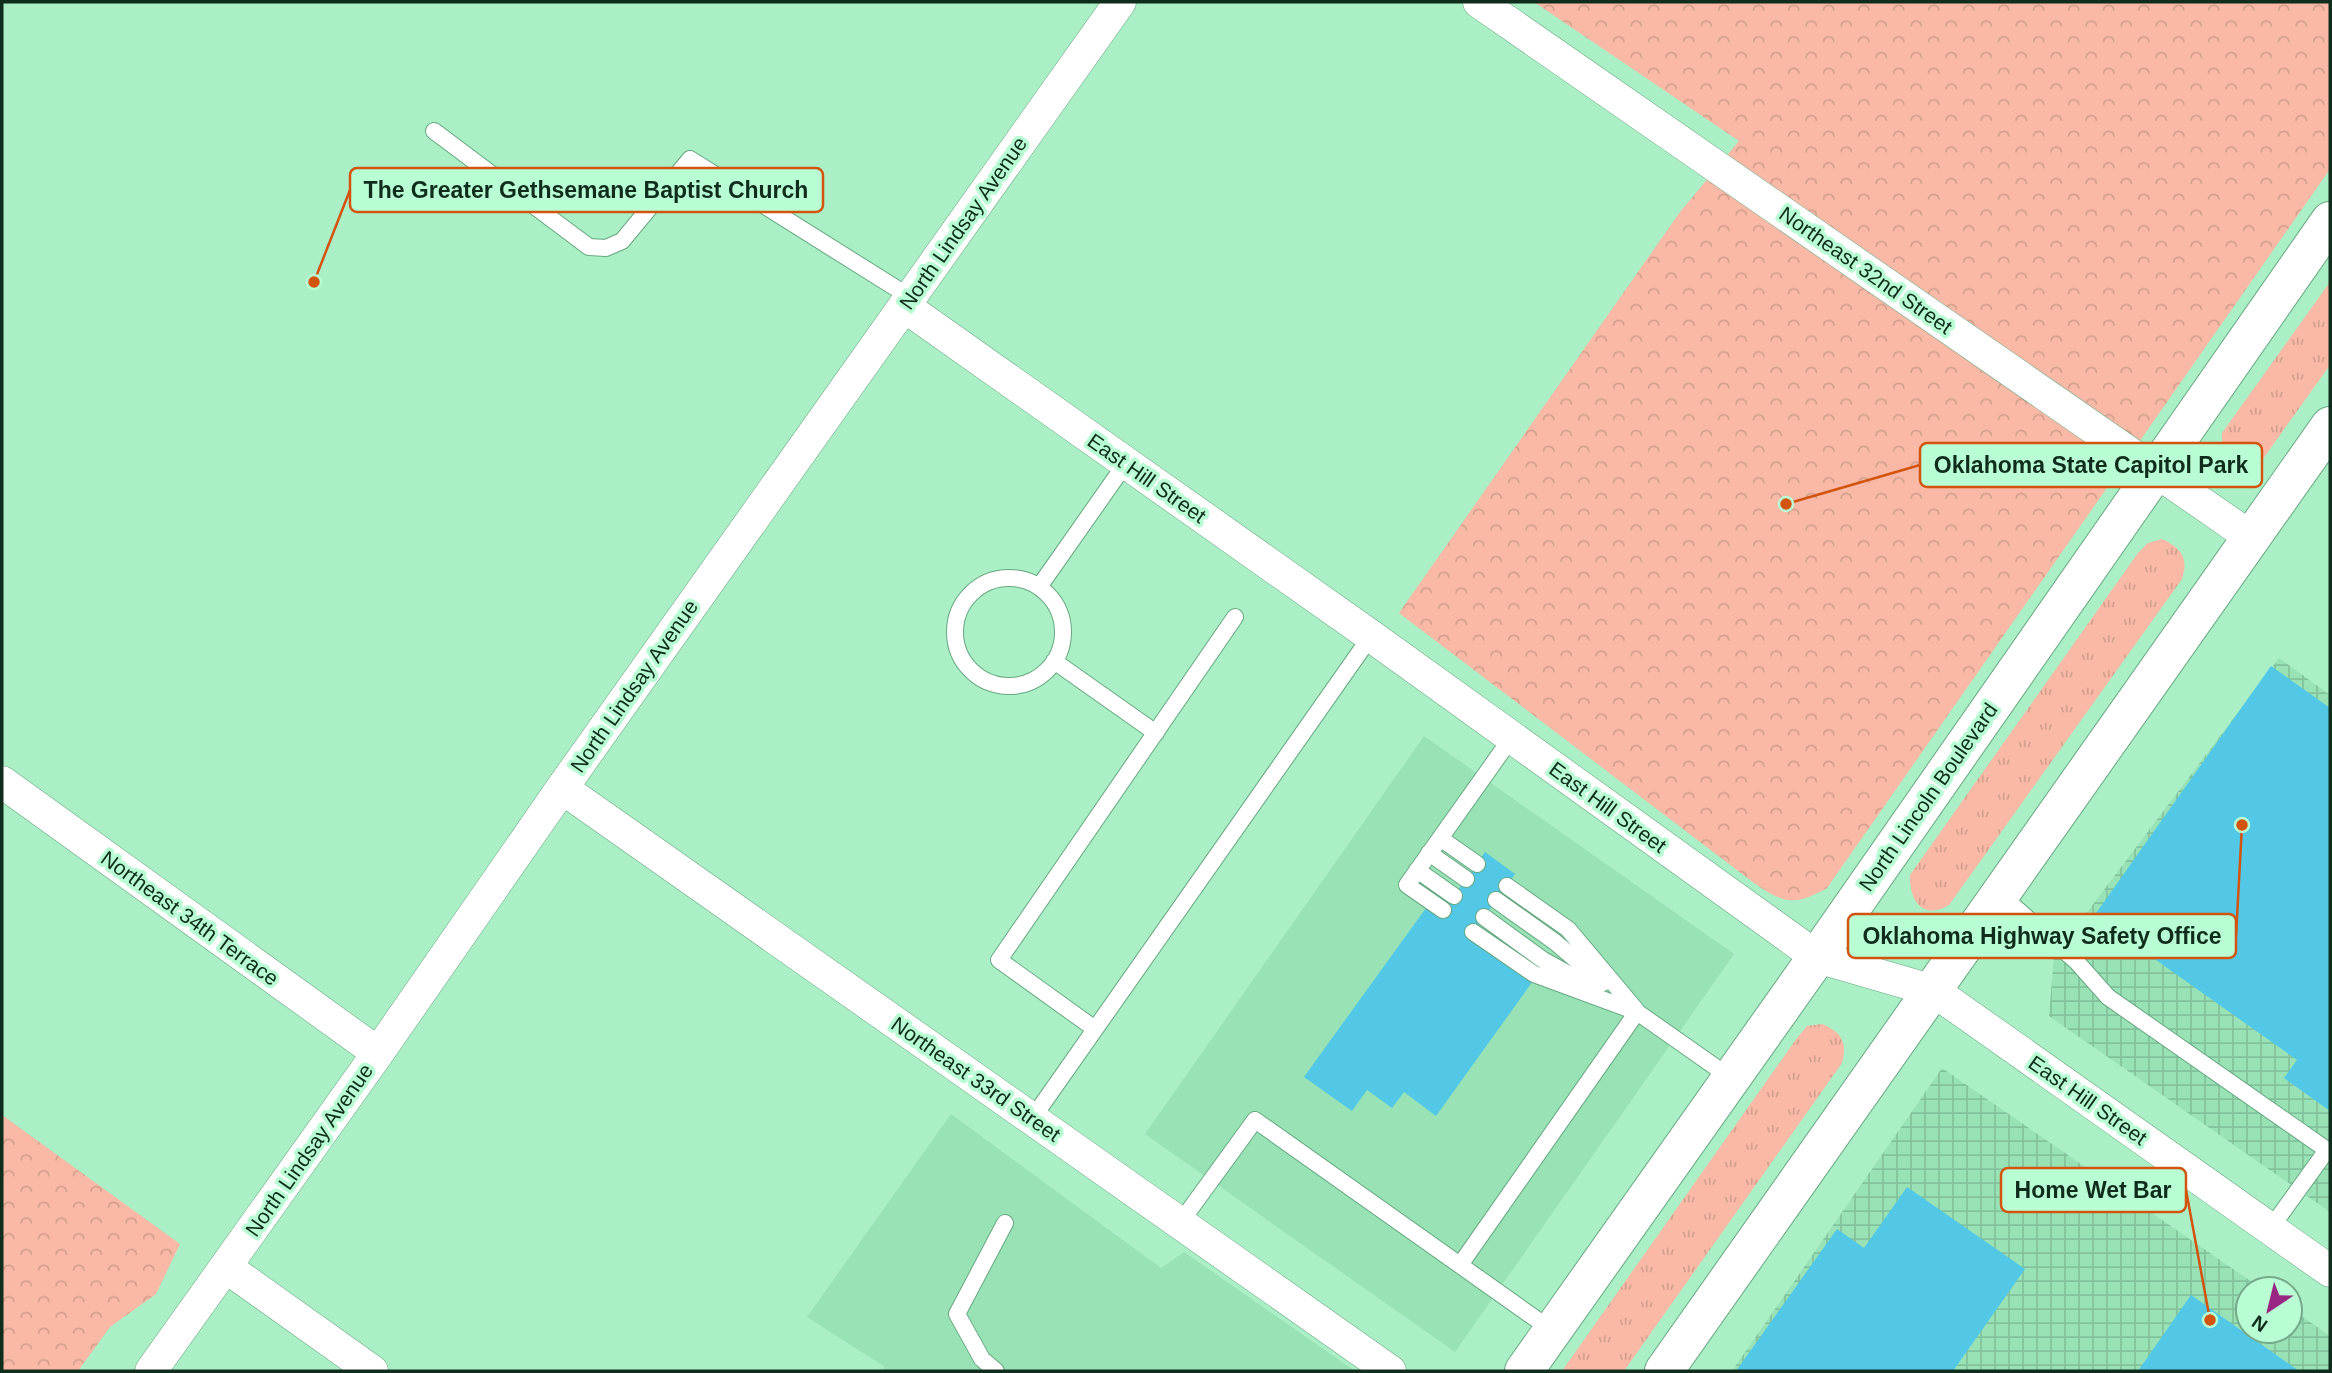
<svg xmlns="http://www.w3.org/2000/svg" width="2332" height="1373" viewBox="0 0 2332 1373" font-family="Arial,sans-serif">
<defs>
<pattern id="industrial-grid" width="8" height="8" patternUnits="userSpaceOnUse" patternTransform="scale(1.75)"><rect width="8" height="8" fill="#98e2b6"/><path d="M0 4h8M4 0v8" fill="none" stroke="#82c29c"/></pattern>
<pattern id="grass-tufts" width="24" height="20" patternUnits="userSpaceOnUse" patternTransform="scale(1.75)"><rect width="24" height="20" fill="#f9b9a6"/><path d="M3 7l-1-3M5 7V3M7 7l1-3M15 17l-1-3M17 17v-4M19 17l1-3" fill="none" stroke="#d49f8e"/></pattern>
<pattern id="park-crowns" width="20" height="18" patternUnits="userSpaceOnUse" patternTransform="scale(1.75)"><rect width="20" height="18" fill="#f9b9a6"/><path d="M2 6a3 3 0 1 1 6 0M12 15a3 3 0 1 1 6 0" fill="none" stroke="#d49f8e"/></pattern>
</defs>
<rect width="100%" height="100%" fill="#abefc6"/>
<!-- built -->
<path fill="#98e2b6" d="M1424 736 1734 954 1455 1352 1145 1134Z
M951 1114 1161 1268 1184 1252 1355 1371H882L885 1367 807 1317Z"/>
<!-- industrial -->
<path fill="url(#industrial-grid)" d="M2279 658 2330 695V1212L2049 1016 2054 956Z
M1942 1068 2262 1289H2248V1331H2290V1308L2330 1336V1371H1732Z"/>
<!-- grass -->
<path fill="url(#grass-tufts)" d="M2330 282V365L2260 463C2234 478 2221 458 2222 433Z
M2162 539C2181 548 2189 558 2182 579L1949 905C1923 921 1909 900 1910 875L2138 553 2148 543Z
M1822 1024C1841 1032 1848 1042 1842 1063L1624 1371H1562L1797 1038 1807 1026Z"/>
<!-- park -->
<path fill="url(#park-crowns)" d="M1534 2H2330V169L1827 888C1795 906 1784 904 1754 883L1399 613 1680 212 1739 141Z
M2 1115 180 1244 156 1294 110 1327 78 1371H2Z"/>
<!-- building -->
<path fill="#52c8e6" d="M2271 666 2330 708V1111L2284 1078 2297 1060 2094 916Z
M1485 852 1515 874 1471 936 1533 981 1436 1116 1404 1092 1392 1108 1367 1090 1352 1111 1304 1077 1426 908 1439 917Z
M1907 1187 2025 1269 1953 1371H1736L1837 1229 1864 1248Z
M2191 1295 2299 1371H2138Z"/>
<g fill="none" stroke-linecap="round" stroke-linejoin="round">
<defs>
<path id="service" d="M434 131 589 247 606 248 622 241 690 159 910 297
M955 632a54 54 0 1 1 108 0a54 54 0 1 1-108 0Z
M1039 587 1126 463
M1054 661 1156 733
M1440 838 1477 864
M1429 853 1466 879
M1417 870 1454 896
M1507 886 1568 929 1636 1010
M2001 895 2076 961 2108 997 2327 1150 2270 1229
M1496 900 1555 942 1603 983
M1443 910 1407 885 1512 737
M1484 917 1543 960 1592 987
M1473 932 1534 974 1637 1012
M1095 1029 999 960 1235 617
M1032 1119 1371 636
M1180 1223 1255 1120 1553 1331
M1460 1265 1637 1012 1731 1078
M996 1371 982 1359 957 1314 1005 1223"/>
<path id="minor" d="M1479 2 2252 538
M904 306 1371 636 1817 957 1934 991 2330 1271
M2 782 378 1053
M562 788 1390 1371
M226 1267 372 1371
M151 1371 378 1053 562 788 1120 2"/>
<path id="primary" d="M1524 1371 1817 957 2330 221
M1664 1371 2330 426"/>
</defs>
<!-- service casing -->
<use href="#service" stroke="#66a881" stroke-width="18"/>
<!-- minor casing -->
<use href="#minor" stroke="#66a881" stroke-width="33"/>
<!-- primary casing -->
<use href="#primary" stroke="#66a881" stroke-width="40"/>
<!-- service -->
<use href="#service" stroke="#fff" stroke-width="16"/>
<!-- minor -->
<use href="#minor" stroke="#fff" stroke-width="32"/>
<!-- primary -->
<use href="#primary" stroke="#fff" stroke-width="38"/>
</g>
<g text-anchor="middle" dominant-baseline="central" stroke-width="7" stroke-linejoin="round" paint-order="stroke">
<!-- street labels -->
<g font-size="21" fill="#102c1c" stroke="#b8fdd3">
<text transform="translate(963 223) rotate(-55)">North Lindsay Avenue</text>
<text transform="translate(1866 270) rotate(35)">Northeast 32nd Street</text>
<text transform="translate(1147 478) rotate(35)">East Hill Street</text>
<text transform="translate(634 686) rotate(-55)">North Lindsay Avenue</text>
<text transform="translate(1928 797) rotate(-55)">North Lincoln Boulevard</text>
<text transform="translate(1608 807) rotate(36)">East Hill Street</text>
<text transform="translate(190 918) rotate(36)">Northeast 34th Terrace</text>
<text transform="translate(976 1079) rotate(35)">Northeast 33rd Street</text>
<text transform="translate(2088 1100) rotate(35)">East Hill Street</text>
<text transform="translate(309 1150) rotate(-55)">North Lindsay Avenue</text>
</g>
</g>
<!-- callouts -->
<path fill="none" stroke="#d2540e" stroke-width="2.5" d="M314 282L350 190M1786 504L1920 465M2242 825L2236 936M2210 1320L2186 1190"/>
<g fill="#d2540e" stroke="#b8fdd3" stroke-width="2.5">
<circle cx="314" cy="282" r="7"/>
<circle cx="1786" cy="504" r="7"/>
<circle cx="2242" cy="825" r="7"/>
<circle cx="2210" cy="1320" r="7"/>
</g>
<g fill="#b8fdd3" stroke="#d2540e" stroke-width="2.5">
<rect x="350" y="168" width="473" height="44" rx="7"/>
<rect x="1920" y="443" width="342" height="44" rx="7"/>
<rect x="1848" y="914" width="388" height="44" rx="7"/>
<rect x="2001" y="1168" width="185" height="44" rx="7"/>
</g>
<g font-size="23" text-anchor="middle" font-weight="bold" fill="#102c1c">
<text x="586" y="198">The Greater Gethsemane Baptist Church</text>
<text x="2091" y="473">Oklahoma State Capitol Park</text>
<text x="2042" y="944">Oklahoma Highway Safety Office</text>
<text x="2093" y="1198">Home Wet Bar</text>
</g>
<!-- border -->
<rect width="2332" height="1373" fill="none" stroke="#102c1c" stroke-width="7"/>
<!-- north arrow -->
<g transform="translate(2269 1310) rotate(215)"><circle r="33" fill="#b8fdd3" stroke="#75a98a" stroke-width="2"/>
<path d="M0-5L12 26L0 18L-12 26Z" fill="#992683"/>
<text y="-10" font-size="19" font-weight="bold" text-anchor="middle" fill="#102c1c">N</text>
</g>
</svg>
